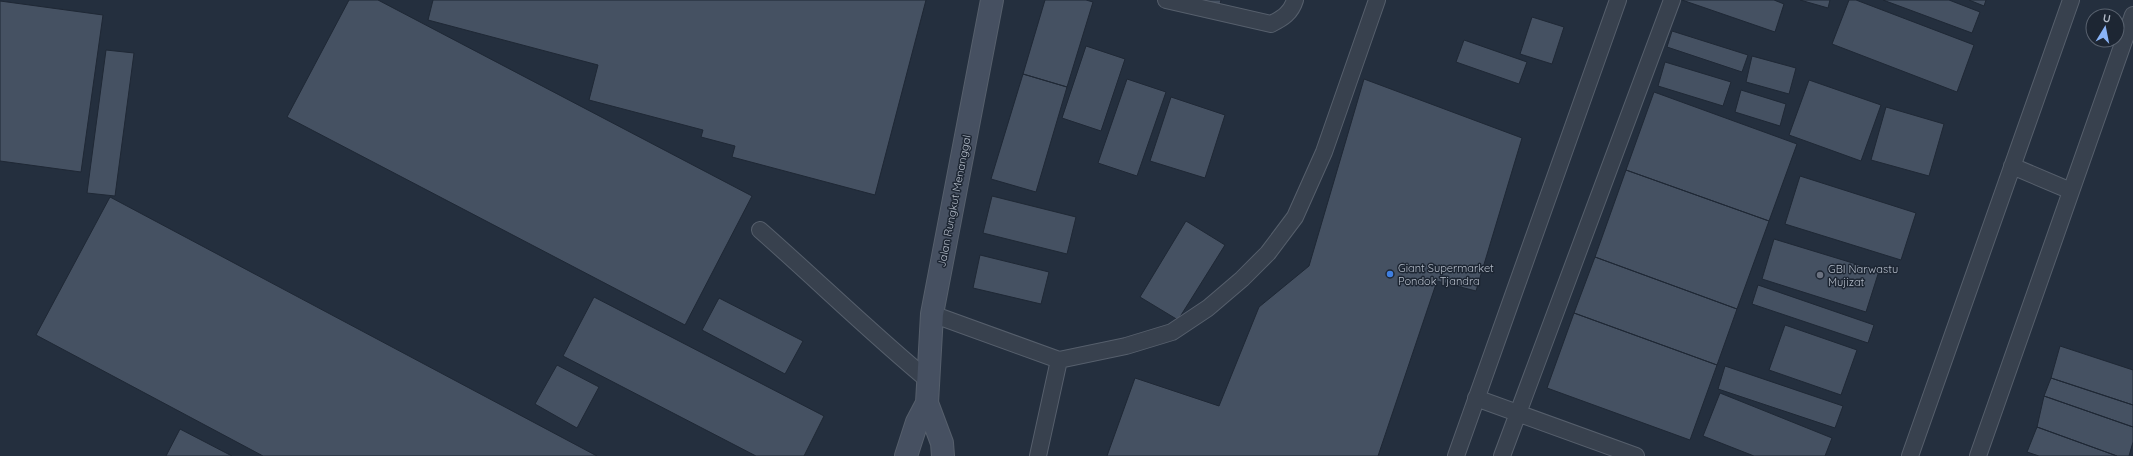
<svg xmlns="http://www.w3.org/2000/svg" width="2133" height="456" viewBox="0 0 2133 456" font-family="Quicksand,sans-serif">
<rect width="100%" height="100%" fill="#242f3e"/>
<!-- building -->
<path fill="#455162" stroke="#1f2835" d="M349 0H378L752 196 685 325 287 117Z
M433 0H926L875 195 732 157 735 146 701 137 703 130 589 100 598 65 428 20Z
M1045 0H1086L1093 2 1067 87 1023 74Z
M1182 0H1221L1219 9Z
M1682 0H1774L1784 4 1775 32Z
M1800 0H1830L1828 8Z
M1849 0H1856L1974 45 1957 92 1832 44Z
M1883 0H1949L1980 12 1972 33Z
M1969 0H1986L1984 6Z
M0 1 103 15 81 172 0 161Z
M1532 17 1564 27 1552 64 1520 54Z
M1672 31 1748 55 1742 72 1667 47Z
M1464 40 1527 62 1519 84 1456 62Z
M1086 46 1125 59 1101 131 1062 118Z
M106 50 134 53 115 196 87 193Z
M1752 56 1796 68 1789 94 1746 82Z
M1665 62 1731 82 1723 106 1658 86Z
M1023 74 1067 87 1036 192 991 179Z
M1127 79 1166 92 1137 176 1098 163Z
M1364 79 1522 138 1476 291 1437 281 1378 456H1107L1135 378 1219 406 1259 307 1309 266Z
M1809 80 1881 105 1861 161 1789 135Z
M1741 90 1786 104 1780 126 1735 112Z
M1654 92 1797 144 1769 221 1626 170Z
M1171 97 1225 115 1205 178 1150 161Z
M1886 107 1944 124 1929 176 1871 160Z
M1626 170 1769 221 1737 309 1595 257Z
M1800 176 1916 213 1901 260 1785 224Z
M992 196 1076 217 1067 254 983 233Z
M110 197 597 456H263L36 335Z
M1186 221 1225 245 1178 320 1140 297Z
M1774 239 1879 271 1866 312 1762 279Z
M980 255 1049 272 1041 304 973 288Z
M1595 257 1737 309 1717 365 1574 313Z
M1758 285 1874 325 1868 343 1752 304Z
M594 297 824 416 804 456H756L563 356Z
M719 298 803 341 785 374 702 330Z
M1574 313 1717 365 1690 440 1547 388Z
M1785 325 1857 350 1841 395 1769 370Z
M2060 346 2133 370V405L2051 378Z
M557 365 599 387 577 428 535 404Z
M1725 366 1843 406 1835 428 1718 389Z
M2051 378 2133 405V427L2044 396Z
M1720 393 1832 438 1825 456H1754L1703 436Z
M2044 396 2133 427V442L2129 456H2117L2037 427Z
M2037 427 2117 456H2039L2027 452Z
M180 429 232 456H166Z"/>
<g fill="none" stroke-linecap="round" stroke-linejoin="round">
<defs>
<path id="service" d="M1166 0 1271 24C1283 18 1291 13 1295 0
M2012 166 2071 191
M760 230C817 280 871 333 929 381
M932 314 1059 360 1038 456
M1059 360 1126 346 1172 332 1208 308 1242 279 1268 253 1295 217 1324 152 1377 0
M1476 398 1636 456
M1456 456 1618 0
M1502 456 1672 0
M1910 456 2071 0
M1978 456 2133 15"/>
<path id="secondary" d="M927 403 942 443 943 456
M906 456 917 422 927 403 932 314 992 0"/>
</defs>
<!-- service casing -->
<use href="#service" stroke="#565f6c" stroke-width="18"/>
<!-- secondary casing -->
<use href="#secondary" stroke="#565f6c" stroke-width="24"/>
<!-- service -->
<use href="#service" stroke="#38414e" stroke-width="16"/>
<!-- secondary -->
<use href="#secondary" stroke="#465061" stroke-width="22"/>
</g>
<!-- markers -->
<circle fill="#3f7fe0" stroke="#1d2633" stroke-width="1.5" cx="1390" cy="274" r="4"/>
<circle fill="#6b7280" stroke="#1d2633" stroke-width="1.5" cx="1820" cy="275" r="4"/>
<g text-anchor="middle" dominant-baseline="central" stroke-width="3" stroke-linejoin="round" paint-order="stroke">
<!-- street labels -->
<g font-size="11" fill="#b4bcc9" stroke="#1d2633">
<text transform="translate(954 201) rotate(-79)">Jalan Rungkut Menanggal</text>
</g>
<!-- poi labels -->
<g font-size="11" fill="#b4bcc9" stroke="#1d2633" text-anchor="start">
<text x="1398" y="268">Giant Supermarket<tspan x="1398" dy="13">Pondok Tjandra</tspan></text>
<text x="1828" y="269">GBI Narwastu<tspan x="1828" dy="13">Mujizat</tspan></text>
</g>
</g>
<!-- north arrow -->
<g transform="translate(2105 28) rotate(10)"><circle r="19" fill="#1d2633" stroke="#59626f"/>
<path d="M0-3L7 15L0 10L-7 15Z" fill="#8ab4f8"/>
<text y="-6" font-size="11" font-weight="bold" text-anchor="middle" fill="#b4bcc9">U</text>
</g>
</svg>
